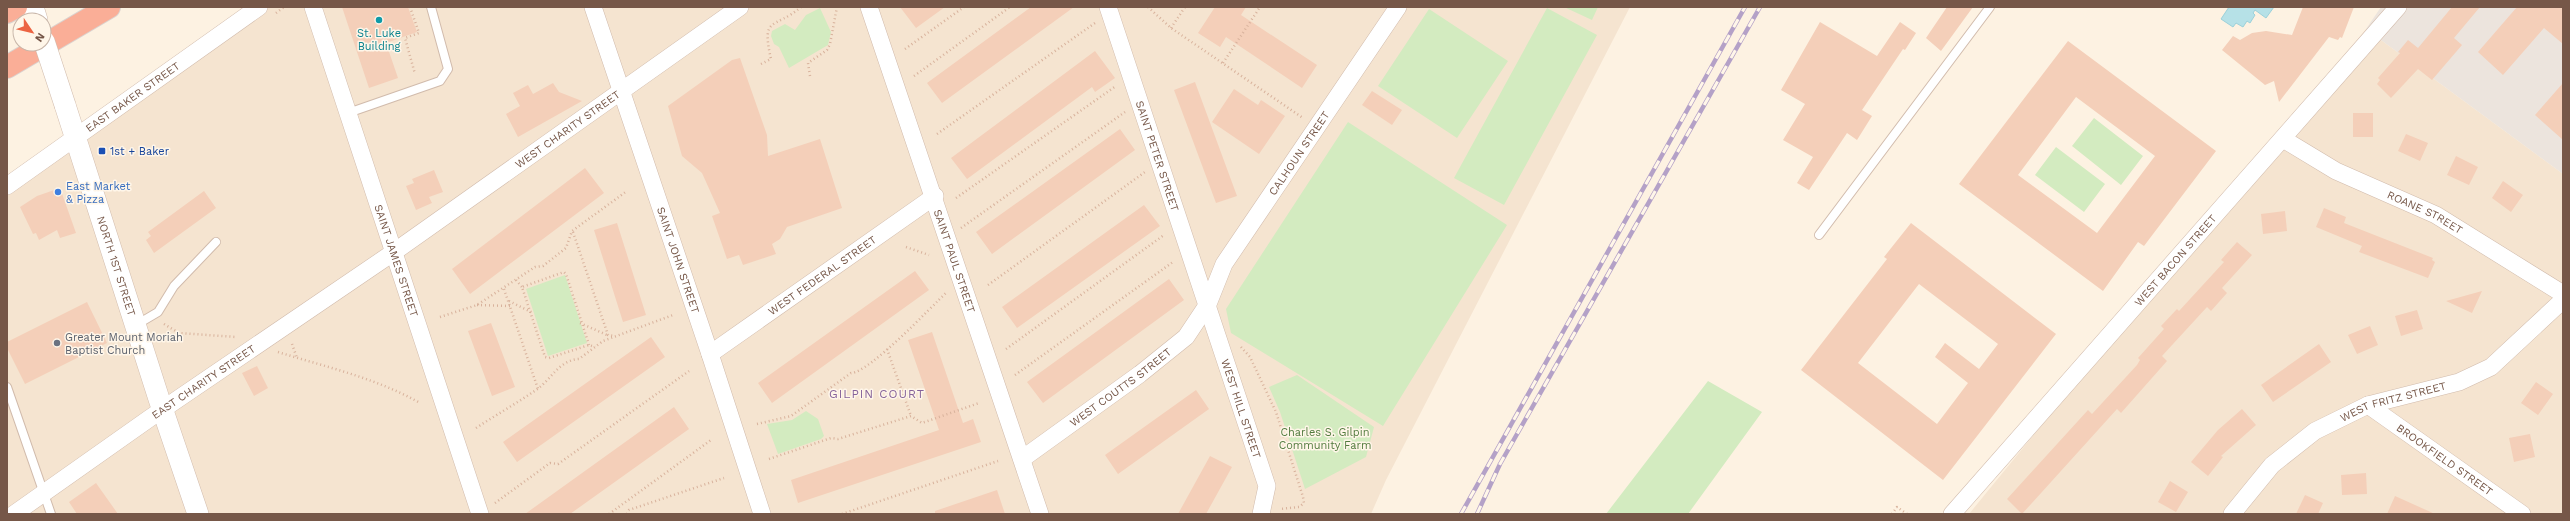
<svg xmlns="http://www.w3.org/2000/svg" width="2570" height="521" viewBox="0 0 2570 521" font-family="'Work Sans',sans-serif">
<rect width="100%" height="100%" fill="#fdf2e2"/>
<!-- residential -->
<path fill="#f5e4d0" d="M259 7H1630L1386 480 1371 514H7V186Z
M2366 29 2563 174V514H1969Z"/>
<!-- industrial -->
<path fill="#ece4dd" d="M2381 7H2563V174L2366 29Z"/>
<!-- green -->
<path fill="#d3ebc0" d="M1564 7H1598L1592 20Z
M820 8 831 32 828 45 789 68 779 47 774 44 771 36 772 31 785 24 795 30 806 15Z
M1547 8 1597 35 1504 205 1454 178Z
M1429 9 1508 61 1457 138 1378 86Z
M2094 118 2143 156 2121 185 2072 146Z
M1348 122 1507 225 1383 426 1231 333 1226 309Z
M2056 147 2105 184 2084 212 2035 175Z
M565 275 587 343 548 356 526 289Z
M1297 375 1374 427 1366 457 1305 489 1280 412 1269 387Z
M1708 381 1762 412 1688 514H1606Z
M806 411 818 419 824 436 821 439 778 454 767 424 792 420Z"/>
<!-- water -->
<path fill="#b6e1e7" stroke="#9cd1da" d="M2229 7H2274L2266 18 2255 10 2253 13 2255 15 2250 23 2247 21 2243 27 2236 23 2233 27 2221 19Z"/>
<!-- building -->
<path fill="#f4cfb9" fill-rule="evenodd" d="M342 7H408L417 32 386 43 398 78 369 88Z
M900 7H945L916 28Z
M1031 7H1074L942 103 927 83Z
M1215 7H1246L1241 15 1317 65 1302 88 1226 37 1220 47 1198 33Z
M1947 7H1973L1941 51 1926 38Z
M2303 7H2354L2342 38 2340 37 2338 40 2329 37 2279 102 2274 81 2265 85 2222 50 2233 36 2240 40 2252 33 2266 31 2292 35Z
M2452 7H2480L2454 38 2462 45 2432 80 2418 69 2391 98 2377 84 2380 80 2378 78 2400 53 2398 52 2408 40 2418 48Z
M2517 7H2563V44L2544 28 2503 75 2478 52Z
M1820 22 1877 56 1900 22 1916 33 1905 50 1903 49 1862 110 1872 116 1857 140 1847 133 1809 190 1797 183 1813 157 1783 140 1805 104 1781 90Z
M2068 41 2216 151 2144 246 2138 242 2103 291 1959 184ZM2076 97 2155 156 2097 233 2018 175Z
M1095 51 1115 78 1095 92 1092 87 967 179 951 158Z
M740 58 767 135 768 156 820 139 842 208 787 227 780 239 772 244 776 254 743 265 739 255 727 259 712 216 720 213 702 173 682 156 668 106 732 60Z
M1195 82 1237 196 1216 203 1174 90Z
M553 83 559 92 582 101 518 137 506 114 520 106 513 93 528 85 533 94Z
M2563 83V140L2535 115Z
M1234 89 1258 105 1261 100 1285 116 1259 154 1212 122Z
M1372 91 1402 110 1392 125 1362 105Z
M2353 113H2373V137H2353Z
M1120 129 1135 150 992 254 976 232Z
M2406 134 2428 143 2420 161 2398 151Z
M2456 156 2478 167 2469 185 2447 175Z
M585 168 604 193 470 294 452 269Z
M434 170 443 192 429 197 432 203 416 210 406 186 414 183 412 179Z
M2503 181 2523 195 2511 212 2492 198Z
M60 188 76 233 60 238 57 230 39 240 36 233 33 234 20 207 37 196Z
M204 191 216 208 154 253 146 240 151 236 148 232Z
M1144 205 1160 226 1017 328 1002 307Z
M2324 208 2346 217 2344 223 2433 258 2432 260 2435 262 2428 278 2359 252 2362 246 2316 227Z
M2285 211 2287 231 2263 234 2261 214Z
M617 223 646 315 623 322 594 230Z
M1911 223 2056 334 1943 480 1801 370 1887 259 1884 257ZM1919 284 1998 344 1979 369 1945 343 1935 357 1968 383 1937 424 1858 363Z
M2237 242 2252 255 2222 288 2227 293 2211 311 2207 307 2162 356 2167 361 2121 413 2117 409 2022 514 2007 499 2088 410 2092 414 2137 365 2140 360 2138 358 2164 329 2161 326 2177 309 2179 311 2224 262 2221 260Z
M915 271 929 290 772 403 758 383Z
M1169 279 1184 300 1043 403 1027 382Z
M2482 291 2472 313 2446 301Z
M87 302 107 343 25 384 7 348V342Z
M2417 310 2423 329 2401 336 2395 316Z
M491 323 515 387 492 396 468 331Z
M2370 326 2378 345 2357 354 2348 335Z
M932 332 963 423 973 419 981 442 798 503 791 480 939 430 908 340Z
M651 337 665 357 517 462 503 442Z
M2319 344 2331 362 2273 402 2261 385Z
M257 366 268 388 254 396 242 373Z
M2536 382 2553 394 2538 415 2521 403Z
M1196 390 1209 409 1118 474 1105 455Z
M674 407 689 429 570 514H525Z
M2242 409 2256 425 2221 456 2223 457 2208 476 2191 462 2218 430Z
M2530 434 2535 457 2514 462 2509 438Z
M1210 456 1232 467 1206 514H1178Z
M2366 473 2367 494 2342 495 2341 475Z
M2170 481 2188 492 2176 512 2158 502Z
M96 483 118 514H77L69 502Z
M997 490 1005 514H935V511Z
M2305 495 2323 503 2318 514H2296Z
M2395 496 2435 514H2387Z"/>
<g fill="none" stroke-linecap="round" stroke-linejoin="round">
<defs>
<path id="service" d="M348 113 440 81 448 69 431 7
M1819 235 1990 7
M136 325 158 312 174 286 216 242
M7 387 51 514"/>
<g id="minor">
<path id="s1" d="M313 7 480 514"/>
<path id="s2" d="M593 7 710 354 762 514"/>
<path id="s3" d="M869 7 1040 514"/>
<path id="s4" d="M1108 7 1267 486 1261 514"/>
<path id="s5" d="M2283 139 2336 171 2436 215 2563 294"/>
<path id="s6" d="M7 186 259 7"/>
<path id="s7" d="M710 354 935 196"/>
<path id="s8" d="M2368 405 2522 514"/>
<path id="s9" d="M1022 459 1140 374 1186 337 1208 304 1224 264 1398 7"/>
<path id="s10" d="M14 514 150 418 394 252 740 7"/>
<path id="s11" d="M1952 514 2398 7"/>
<path id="s12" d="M2232 514 2272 465 2315 431 2368 405 2459 382 2491 367 2563 300"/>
</g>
<g id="tertiary">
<path d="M33 7 37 20"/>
<path id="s13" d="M65 105 159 399 198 514"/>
</g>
<path id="motorway" d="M7 12 16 7
M7 67 109 7"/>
</defs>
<!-- service casing -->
<use href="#service" stroke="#d1bbac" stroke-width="10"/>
<!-- minor casing -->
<use href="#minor" stroke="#d1bbac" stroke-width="18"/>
<!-- tertiary casing -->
<use href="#tertiary" stroke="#d1bbac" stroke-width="22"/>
<!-- motorway casing -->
<use href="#motorway" stroke="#dbd3cf" stroke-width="24"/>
<!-- path -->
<path stroke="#d8b29c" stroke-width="2.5" stroke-dasharray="1 3" stroke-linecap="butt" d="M410 7 419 33 405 38 415 74
M1148 7 1171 28 1303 118
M276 13 284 7
M1171 28 1185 7
M905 49 964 7
M1223 63 1260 7
M761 64 771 59C761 15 774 30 801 7
M810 76 808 63 827 50 830 44 837 7
M914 76 1010 7
M937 134 1095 23
M956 198 1116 86
M961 228 1125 112
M573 232 608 335 614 336
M906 247 929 255
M516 280 522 287
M988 285 1145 172
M504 289 538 389
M509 301 533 313
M477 305 510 306
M440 317 477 305 535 267 543 266 566 248 572 231 627 191
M580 323 607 335
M164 324 179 333 236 337
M292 344 297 358
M589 345 566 274 564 272 522 287 545 357 549 358 589 345 595 347
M1241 347 1250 357 1276 412 1303 497 1304 503 1299 507 1280 509
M887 349 911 416
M1006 349 1164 235
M278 352C326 367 376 378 420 403
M1015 375 1173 262
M757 424 791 416 851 373C869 373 931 307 947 292
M476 428C496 415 517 403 536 390 551 380 559 360 579 359L603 341 673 315
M769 459 831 438 838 439 911 416 922 423 979 403
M495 503 550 463 558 464 689 371
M609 514 711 440
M627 514 629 510 724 478
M842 514 998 461
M1892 514 1897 507 1907 514"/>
<!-- service -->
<use href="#service" stroke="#fff" stroke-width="8"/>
<!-- minor -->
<use href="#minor" stroke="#fff" stroke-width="17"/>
<!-- tertiary -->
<use href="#tertiary" stroke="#fff" stroke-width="21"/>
<!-- motorway -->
<use href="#motorway" stroke="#faae97" stroke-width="22"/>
<defs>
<path id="rail" d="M1461 514 1745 7
M1477 514 1500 464 1760 7"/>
</defs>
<!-- rail casing -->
<use href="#rail" stroke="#b4a1c7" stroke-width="4.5"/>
<!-- rail -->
<use href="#rail" stroke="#fff6e9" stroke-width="3" stroke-dasharray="9" stroke-linecap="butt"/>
<defs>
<path id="tertiary-bridge" d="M44 41 65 105"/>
</defs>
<!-- tertiary-bridge casing -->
<use href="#tertiary-bridge" stroke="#d1bbac" stroke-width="22" stroke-linecap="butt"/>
<!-- tertiary-bridge -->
<use href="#tertiary-bridge" stroke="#fff" stroke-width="21"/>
</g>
<!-- markers -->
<circle fill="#0f9aa8" stroke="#fff6e9" stroke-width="1.5" cx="379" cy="20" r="4"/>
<rect fill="#1a4fb4" stroke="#fff6e9" stroke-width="1.5" x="98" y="147" width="8" height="8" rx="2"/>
<circle fill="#3f7fe0" stroke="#fff6e9" stroke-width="1.5" cx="58" cy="192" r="4"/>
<circle fill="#6b7280" stroke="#fff6e9" stroke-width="1.5" cx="57" cy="343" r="4"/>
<g text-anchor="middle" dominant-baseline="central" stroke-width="3" stroke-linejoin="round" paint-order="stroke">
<!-- culture labels -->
<g font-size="11" fill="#0d838f" stroke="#fff6e9">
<text x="379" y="33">St. Luke<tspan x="379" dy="13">Building</tspan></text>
</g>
<!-- street labels -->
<g font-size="11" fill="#765748" stroke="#fff6e9">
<text stroke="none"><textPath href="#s6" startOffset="154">EAST BAKER STREET</textPath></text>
<text stroke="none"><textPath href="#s10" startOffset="674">WEST CHARITY STREET</textPath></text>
<text stroke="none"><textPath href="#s9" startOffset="421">CALHOUN STREET</textPath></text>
<text stroke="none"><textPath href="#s4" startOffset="157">SAINT PETER STREET</textPath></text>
<text stroke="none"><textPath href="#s5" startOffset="160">ROANE STREET</textPath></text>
<text stroke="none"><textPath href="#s1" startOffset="267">SAINT JAMES STREET</textPath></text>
<text stroke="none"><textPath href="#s2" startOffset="267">SAINT JOHN STREET</textPath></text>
<text stroke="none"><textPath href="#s3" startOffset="268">SAINT PAUL STREET</textPath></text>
<text stroke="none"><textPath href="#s11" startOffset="338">WEST BACON STREET</textPath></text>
<text stroke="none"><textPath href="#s13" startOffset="169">NORTH 1ST STREET</textPath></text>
<text stroke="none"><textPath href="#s7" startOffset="137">WEST FEDERAL STREET</textPath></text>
<text stroke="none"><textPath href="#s10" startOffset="231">EAST CHARITY STREET</textPath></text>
<text stroke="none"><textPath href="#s9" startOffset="122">WEST COUTTS STREET</textPath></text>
<text stroke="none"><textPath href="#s12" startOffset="202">WEST FRITZ STREET</textPath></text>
<text stroke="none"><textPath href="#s4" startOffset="423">WEST HILL STREET</textPath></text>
<text stroke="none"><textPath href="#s8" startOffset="94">BROOKFIELD STREET</textPath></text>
</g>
<!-- transit labels -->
<g font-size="11" fill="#164399" stroke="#fff6e9" text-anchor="start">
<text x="110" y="151">1st + Baker</text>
</g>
<!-- shop labels -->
<g font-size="11" fill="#366cbe" stroke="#fff6e9" text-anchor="start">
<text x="66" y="186">East Market<tspan x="66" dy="13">&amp; Pizza</tspan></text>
</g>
<!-- worship labels -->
<g font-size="11" fill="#5b616d" stroke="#fff6e9" text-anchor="start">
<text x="65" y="337">Greater Mount Moriah<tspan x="65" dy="13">Baptist Church</tspan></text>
</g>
<!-- park labels -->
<g font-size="11" fill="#537c3f" stroke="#fff6e9">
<text x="1325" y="432">Charles S. Gilpin<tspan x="1325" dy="13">Community Farm</tspan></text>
</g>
<!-- neighbourhood labels -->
<g font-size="12" letter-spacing="1" fill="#86639a" stroke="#fff6e9">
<text x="877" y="394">GILPIN COURT</text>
</g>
</g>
<!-- border -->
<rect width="2570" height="521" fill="none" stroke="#765748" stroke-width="16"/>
<!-- north arrow -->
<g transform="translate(32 32) rotate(125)"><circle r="19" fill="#fff6e9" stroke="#c8b6a9"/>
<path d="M0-3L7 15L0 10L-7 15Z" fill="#ec6442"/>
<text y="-6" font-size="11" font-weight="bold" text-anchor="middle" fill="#765748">N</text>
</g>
</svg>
